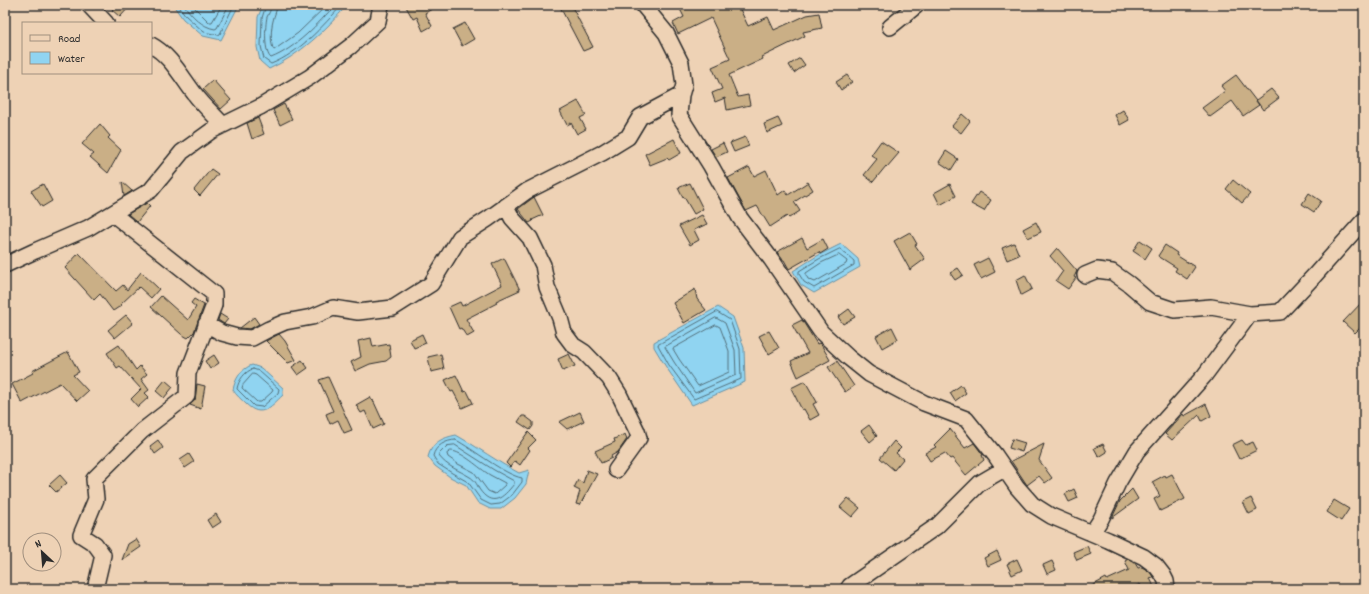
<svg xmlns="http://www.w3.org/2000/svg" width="1369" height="594" viewBox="0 0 1369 594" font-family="Dekko,sans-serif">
<rect width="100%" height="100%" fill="#eed2b5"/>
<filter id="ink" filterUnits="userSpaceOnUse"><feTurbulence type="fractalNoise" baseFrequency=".025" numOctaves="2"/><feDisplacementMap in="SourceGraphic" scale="8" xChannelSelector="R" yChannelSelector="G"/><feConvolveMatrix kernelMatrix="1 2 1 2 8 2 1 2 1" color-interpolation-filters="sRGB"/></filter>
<g filter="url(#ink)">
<!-- water -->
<path fill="#90d4f1" stroke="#6890a2" d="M173 5H239L221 40 203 36 183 19Z
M263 5H347C326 30 300 55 269 69L260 61 257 47 258 17Z
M841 244 858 259 860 267 814 293 801 285 793 271 817 256Z
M718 307 733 317 744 348 745 382 692 405 666 367 654 347V342Z
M252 365 261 368 283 388V395C270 407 262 419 246 404 241 399 236 395 233 390 235 379 241 369 252 365Z
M456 435C478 447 497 462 519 473L529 470 526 484 515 498 501 509H490L478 503 466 485 450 477 435 466 428 457C432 442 442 438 456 435Z"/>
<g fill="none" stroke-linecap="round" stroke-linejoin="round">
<!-- shore -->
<path stroke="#536f7a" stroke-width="1" d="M178 5 186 16 204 32 218 35 220 34 234 5
M184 5C192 16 202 27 215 29L217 28 229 5
M192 5 209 22H212L222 5
M266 5 262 18 261 46 264 59 271 64C299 53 322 27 342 5
M271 5C271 10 269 13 267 17 265 26 264 53 271 58 295 49 319 23 335 5
M277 5C277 11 274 15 273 21 271 28 270 45 274 50L298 33 327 5
M840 249 854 261V265L814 288 804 282 799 274V271L819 259Z
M839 255 847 261 846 264 815 282 808 279 806 275V273L821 263Z
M717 312 730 320 740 349 741 379 694 399 669 365 658 345Z
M716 318 725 323 735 350 736 375 695 393 674 362 665 347Z
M716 325 720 327 729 351V372L698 386 679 359 673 349Z
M253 369 259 371 279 389 278 393 262 407 254 406 237 389C238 381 245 371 253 369Z
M253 374 256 375 273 390 272 392 261 402H257L242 388 243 385Z
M456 440C473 449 505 475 522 478V482L512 495 500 504 491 505 481 500 468 482 452 473 438 464 433 456C435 446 446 440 456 440Z
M455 445 494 470 514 481V484C503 498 492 508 479 489 477 484 474 479 470 477 459 470 447 467 439 456V454L447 446Z
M451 451C462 451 480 469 490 475 495 478 500 480 505 483V485L495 494 488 491 474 472 458 464 448 457 447 454Z"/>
</g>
<!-- building -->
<path fill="#caaf86" stroke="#2b2b2b" d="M116 5H131L120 17 112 10Z
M405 5H439L425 13 432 26 423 31 417 17 413 19Z
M559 5H571L593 47 583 51Z
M678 5H738L748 26 768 17 774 30 807 15 819 13 822 28 803 32 805 36 762 57 763 59 729 75 738 97 748 95 750 105 727 110 725 98 715 102 712 93 722 89 712 67 730 59 711 18 678 34 673 23 684 17Z
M465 23 474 39 462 46 453 29Z
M800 58 805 65 794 73 789 65Z
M847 75 852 82 841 90 836 82Z
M1236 75 1259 105 1243 116 1232 101 1210 117 1202 108 1225 91 1221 86Z
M213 80 231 100 221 109 203 89Z
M1271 89 1279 98 1263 110 1256 100Z
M578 101 586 115 580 118 586 129 577 134 571 123 567 125 560 111Z
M284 104 292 119 280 125 273 110Z
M1123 110 1129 120 1120 125 1115 115Z
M962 114 970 121 961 133 952 126Z
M258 118 264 134 252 139 247 123Z
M778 118 782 126 767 133 764 124Z
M100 124 110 136 108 138 121 150 108 173 90 157 94 154 82 144Z
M745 137 749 146 734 152 730 143Z
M674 139 681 153 669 160 667 158 650 165 645 154Z
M881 141 899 153 887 167 886 166 873 182 864 175 877 159 871 155Z
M723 143 727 152 716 157 711 149Z
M946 151 958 159 951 170 939 162Z
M749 167 754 176 766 170 778 195 785 190 788 195 808 182 813 190 794 202 800 211 789 218 787 216 770 227 757 206 746 211 728 178Z
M211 169 218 174 200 196 194 190Z
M1233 180 1250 194 1242 203 1226 189Z
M122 182 132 191 124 196Z
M690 183 703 209 694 214 684 197 683 198 678 188Z
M43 184 52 201 42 207 31 191Z
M950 184 956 196 940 205 934 193Z
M979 192 991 200 984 211 971 204Z
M1309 193 1321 201 1314 212 1302 204Z
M534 197 543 215 532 220 533 221 529 223 518 209Z
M147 203 150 206 137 222 128 214Z
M702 215 707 224 694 230 699 240 690 245 679 226Z
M1036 222 1041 232 1028 238 1023 229Z
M910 232 917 244 915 245 925 259 910 270 894 241Z
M802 238 807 248 823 239 828 249 820 254 819 252 789 269 784 260H783L777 252Z
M1140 240 1152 248 1145 259 1133 251Z
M1014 243 1019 255 1007 260 1002 248Z
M1165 245 1177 253 1176 255 1195 267 1187 279 1175 271 1177 268 1158 256Z
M1057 248 1077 271 1074 277 1076 278 1068 289 1056 281 1063 271 1050 256Z
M79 253 116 291 123 285 127 290 141 272 159 289 151 298 139 287 121 304 122 305 113 311 100 294 94 300 65 268Z
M504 258 520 290 496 301 497 303 466 319 474 333 467 337 461 328 459 329 449 307 460 302 462 306 502 285 492 264Z
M988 258 995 272 981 279 974 265Z
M958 268 963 275 955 280 950 273Z
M1025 275 1032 289 1021 295 1016 280Z
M695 289 697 299 706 310 684 323 673 303Z
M161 296 188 320 196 307 191 303 194 299 204 305 194 332 188 338 181 334 151 307Z
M1364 300V324L1355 333 1343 322Z
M849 309 855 317 843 324 838 317Z
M220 314 228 319 224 324 218 320Z
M126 315 133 323 115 338 108 330Z
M254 317 259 324 250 329 240 328Z
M802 320 817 344 819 343 822 346 830 360 798 377 791 361 808 353 792 325Z
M892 327 898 339 882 348 876 336Z
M769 331 779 348 769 354 759 336Z
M279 334 285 341 296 360 288 363 266 341Z
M422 334 426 343 414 348 410 340Z
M371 338 373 347 389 344 391 357 386 361 370 364 355 371 351 362 361 357 358 341Z
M119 345 136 370 140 366 147 374 141 379 149 390 145 393 149 397 138 407 131 399 141 389 120 366 117 368 107 353Z
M68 352 79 372 73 375 88 391 77 401 60 383 22 403 12 384 33 373 32 371Z
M441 354 444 369 431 372 428 357Z
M569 354 575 366 563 371 558 359Z
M214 355 219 363 210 369 205 361Z
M302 360 308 368 298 375 292 367Z
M837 361 854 386 845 392 828 367Z
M456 375 464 392 467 391 473 403 462 408 453 391 451 392 445 380Z
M328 377 352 430 344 433 338 420 330 424 326 414 333 411 319 380Z
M165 380 173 387 164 398 156 391Z
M805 381 817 402 813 404 819 415 810 420 804 409 802 410 791 388Z
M197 384 205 386 201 409 190 405 195 400Z
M961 385 966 393 955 401 950 393Z
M370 397 372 401 373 400 384 424 373 429 365 411 361 413 356 405Z
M1206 404 1211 416 1202 421 1199 415 1172 440 1165 434 1183 414 1184 416Z
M580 412 584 421 567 429 559 422Z
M522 416H525L533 422V426L530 430 518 422Z
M869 425 877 436 870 442 861 431Z
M950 429 965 448 974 443 983 455H982L984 460 966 475 952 458 950 459 945 453 930 461 925 453 936 447 934 445Z
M528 432 536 440 528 448 530 450 520 465 515 461 510 467 506 463Z
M625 434 627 439 618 452 611 456 612 458 601 463 595 451 615 442 614 439Z
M1012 439 1025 443 1022 452 1009 448Z
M158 440 163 448 155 454 150 446Z
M1242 440 1246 445 1253 442 1257 450 1239 459 1232 445Z
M894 441 901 448 896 453 903 459 894 470 880 458Z
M1044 444 1039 460 1052 478 1045 483 1039 476 1027 485 1011 461Z
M1103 444 1107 452 1099 457 1094 448Z
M189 454 194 462 185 468 180 460Z
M587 470 597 474 580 505 576 504 580 491 574 488 578 480 583 483Z
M1172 474 1185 499 1160 511 1154 499 1160 496 1152 482 1165 475 1166 477Z
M60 475 67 483 56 492 49 485Z
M1074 489 1078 498 1069 502 1065 494Z
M1132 489 1138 499 1112 518 1120 501Z
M848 498 860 508 852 517 840 507Z
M1251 498 1257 510 1249 514 1243 502Z
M1334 500 1349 509 1341 521 1327 512Z
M216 514 221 522 212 528 207 520Z
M136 539 141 547 122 560 128 544Z
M1087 546 1091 554 1077 560 1073 552Z
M997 551 1001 560 988 566 984 558Z
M1017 559 1022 570 1012 575 1007 564Z
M1128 559 1135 563 1138 568 1142 567 1150 572 1153 577 1150 578 1155 589H1143L1140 584 1130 589H1086L1106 578 1107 580 1129 570 1125 561Z
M1052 561 1056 570 1047 574 1043 565Z"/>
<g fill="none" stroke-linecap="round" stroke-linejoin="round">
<defs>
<path id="minor" d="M89 5 106 23
M643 5 666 33 681 63 684 85 681 95 679 115 711 166 740 218 771 259 821 332 849 358 869 374 924 403 966 419 995 455 1017 487 1032 504 1051 516 1108 540 1144 557 1156 566 1163 575 1166 581 1167 589
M890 27 917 5
M151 45C170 55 181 76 194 93 202 104 213 114 223 125
M506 206 512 218 530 238 543 265 547 287 560 318 564 333 573 345 584 352 609 378 619 394 637 431 639 438 616 470
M5 265 35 251 88 228 151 190 182 152 211 131 260 107 310 77 351 46 378 21 381 5
M1085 275 1097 270 1112 272 1129 284 1150 302 1174 310 1211 307 1250 314
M206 324 222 333 237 337 252 338 269 329 285 322 312 317 333 308 358 312 393 308 431 284 460 237 488 219 527 191 602 153 628 137 640 117 681 95
M1092 533 1101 519 1118 483 1137 451 1204 376 1250 314 1280 312 1314 276 1364 220
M95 589 103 555 95 544 81 535 96 499 94 479 142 431 187 396 188 373 214 305V294L113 214
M848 589 850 586 937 526 980 483 1004 469"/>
</defs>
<!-- minor casing -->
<use href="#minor" stroke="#2b2b2b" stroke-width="18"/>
<!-- minor -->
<use href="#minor" stroke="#eed2b5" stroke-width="15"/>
</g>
</g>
<!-- margin -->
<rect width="1369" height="594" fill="none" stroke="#eed2b5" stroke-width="20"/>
<rect x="10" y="10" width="1349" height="574" fill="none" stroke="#2b2b2b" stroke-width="1.5" filter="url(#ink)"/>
<!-- legend -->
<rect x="22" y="22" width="130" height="52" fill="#eed2b5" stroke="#a08f7e"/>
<rect x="30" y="35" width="20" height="6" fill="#eed2b5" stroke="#a08f7e"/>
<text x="58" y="42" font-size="12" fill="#2b2b2b">Road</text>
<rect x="30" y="52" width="20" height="12" fill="#90d4f1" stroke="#a08f7e"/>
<text x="58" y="62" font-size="12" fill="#2b2b2b">Water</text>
<!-- north arrow -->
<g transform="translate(42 552) rotate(334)"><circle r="19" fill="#eed2b5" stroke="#a08f7e"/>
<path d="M0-3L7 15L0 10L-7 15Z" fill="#2b2b2b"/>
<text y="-6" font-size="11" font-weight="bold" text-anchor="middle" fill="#2b2b2b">N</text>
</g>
</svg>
